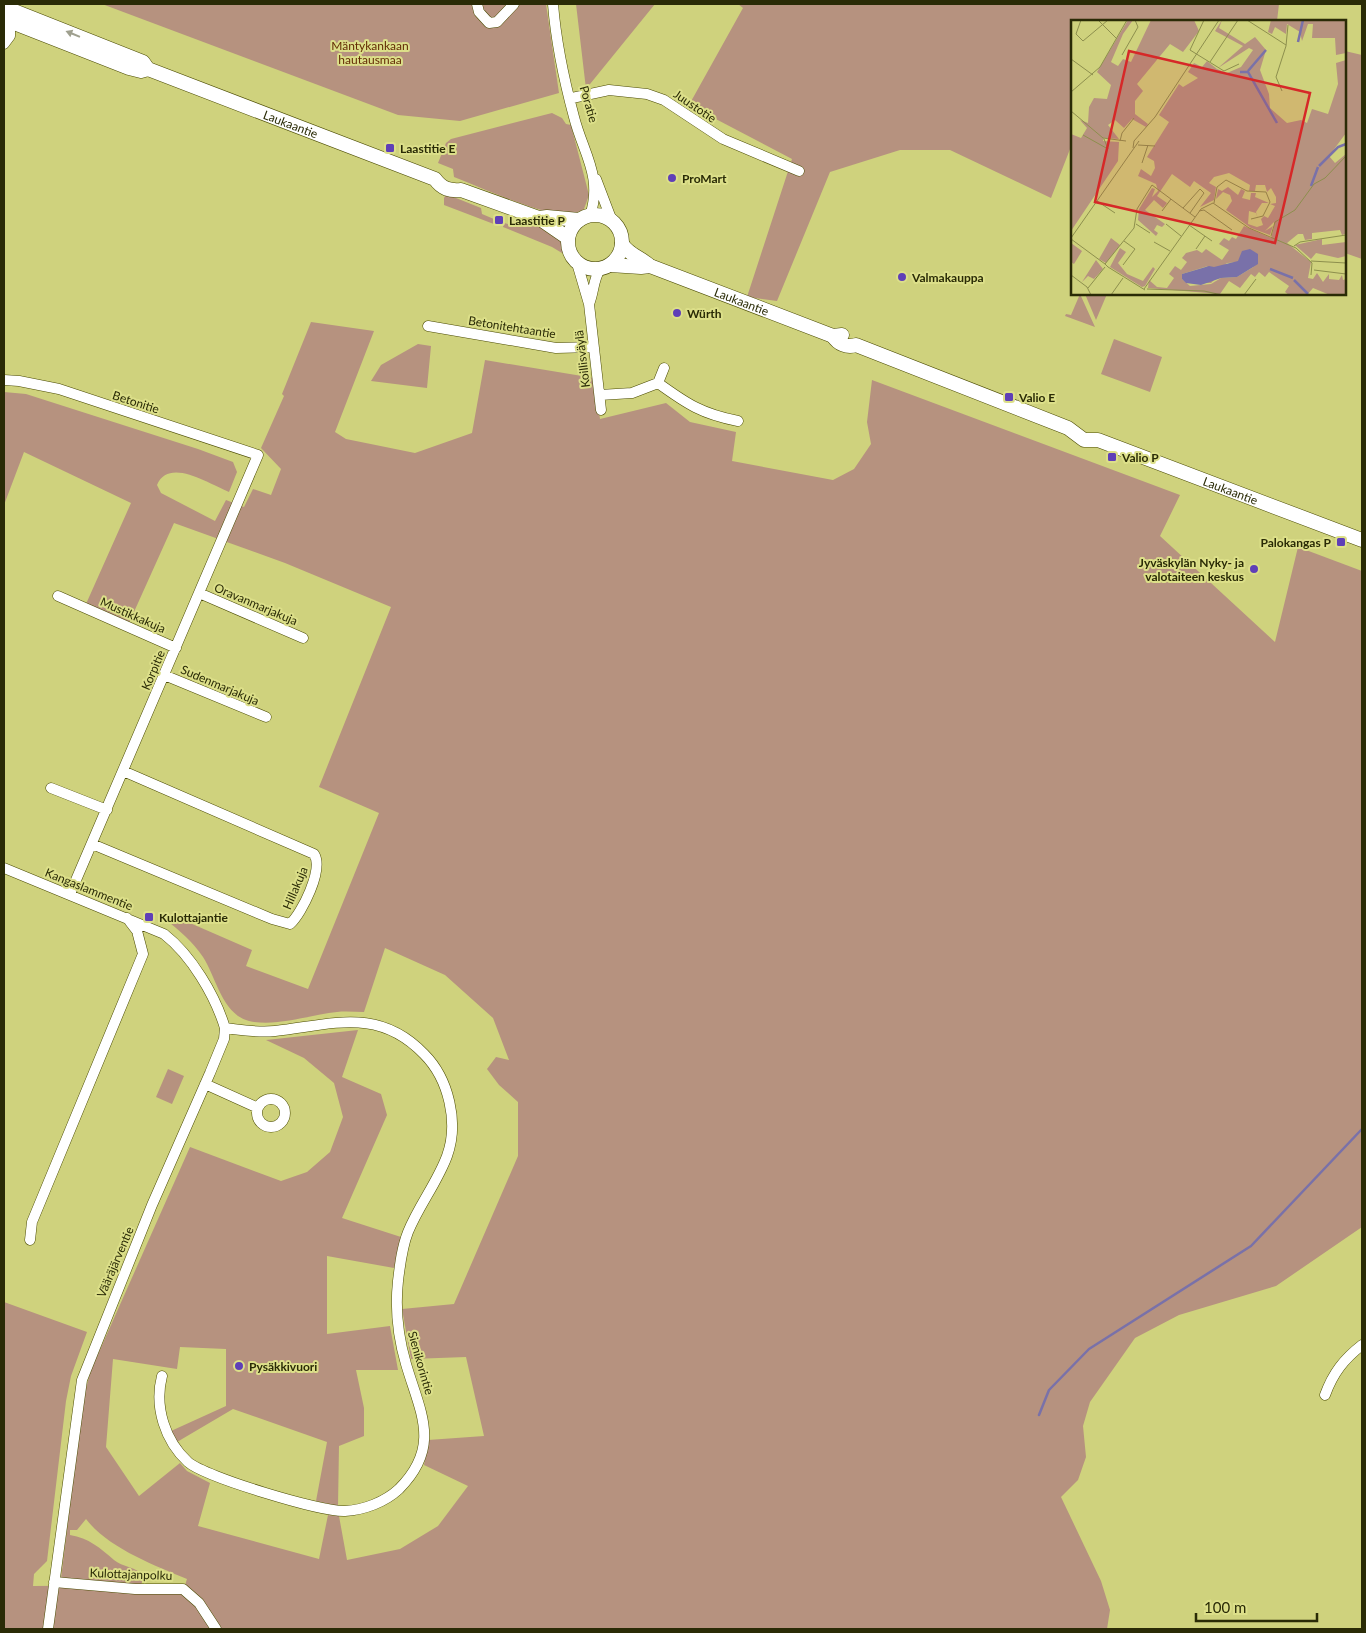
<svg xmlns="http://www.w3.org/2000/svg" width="1366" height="1633" viewBox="0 0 1366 1633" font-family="Lato,sans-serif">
<rect width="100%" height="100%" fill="#cfd27d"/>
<!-- green -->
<path fill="#b6927f" d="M102 4H546L559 93 460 121 398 115Z
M576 4H655L586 89Z
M738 4H1279L1277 21H1072V144L1051 198 950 150H900L830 172 777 301 747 297 792 159 689 105 743 8Z
M1345 51 1362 55V259L1345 253Z
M552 113 562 118 566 124 571 125 589 195 584 209C579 212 573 214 566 214 537 214 483 188 454 177L453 169 438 163 446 143 451 139Z
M446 194 481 208 482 214 501 222 499 226 444 205V198Z
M514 220C534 225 560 228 565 252L562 253 552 247 503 227 504 223 512 225Z
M1080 294 1095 327 1065 316 1066 314 1071 315Z
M1085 294H1107L1096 320Z
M311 322 374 331 335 432 346 439 415 453 472 433 485 360 594 378 600 419 666 403 690 422 736 432 732 461 833 480 854 469 871 444 867 422 872 380 1180 495 1160 536 1275 642 1298 547 1362 571V1227L1276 1286 1179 1315 1135 1338 1090 1402 1083 1426 1086 1457 1078 1480 1061 1497 1101 1581 1110 1610 1107 1629H4V1302L87 1332 71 1376 66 1401 47 1561 34 1574 33 1586 185 1585 187 1579C154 1565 108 1548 86 1519L77 1530H70V1535C89 1538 100 1548 114 1560 122 1567 137 1567 144 1576L141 1585 61 1578 83 1399 91 1370 190 1147 281 1181 307 1172 330 1152 343 1117 334 1083 304 1058 266 1040 358 1030 342 1077 381 1094 387 1115 342 1218 401 1237 394 1268 327 1256V1334L390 1326 398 1370H356L364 1408V1436L339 1446 338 1506 316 1501 327 1442 233 1409 177 1442 171 1431 226 1406V1349L180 1347 177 1369 113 1359 106 1447 139 1496 180 1463 187 1471 210 1483 198 1526 319 1559 328 1515 339 1516 347 1560 400 1549 438 1526 468 1486 424 1465 428 1440 484 1436 466 1357 411 1359 402 1309 454 1304 518 1156V1102L499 1085 487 1069 496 1057 509 1060 493 1018 445 975 385 948 364 1012C355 1012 346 1011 337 1012 309 1015 277 1027 249 1021 222 1014 216 977 203 957 193 942 179 930 165 919L167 913 252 950 246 966 308 989 379 813 319 787 391 607 285 563 174 523 129 623 86 604 131 503 24 452 4 505V392L26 394 198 449 233 462 237 472 229 492C209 484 169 457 157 485L161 493 215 521 226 500 244 507 253 489 271 495 281 469 261 448 284 396 282 394Z
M1114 339 1162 357 1150 392 1101 374Z
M418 344 431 346 427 388 371 381 381 365Z
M168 1069 184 1076 172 1104 156 1097Z"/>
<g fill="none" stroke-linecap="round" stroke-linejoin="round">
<!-- stream -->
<path stroke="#7971a9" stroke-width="2.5" d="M1039 1415 1049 1390 1089 1349 1251 1246 1362 1129"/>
<defs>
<path id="minor" d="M477 4 479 12 489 23 497 22 514 4
M553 4C556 42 564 80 574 117 583 153 603 176 590 216
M4 44 10 36V16
M572 98 609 90 647 94 664 100 723 139 799 171
M596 179 612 221
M577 263 589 304 601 410
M589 304C594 292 593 280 600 269
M428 326 556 348 593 347
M4 380 19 381 59 389 258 455 70 894
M658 383C687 404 702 414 738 421
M600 395 632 393 658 383 664 368
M199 593 303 638
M58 596 176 648
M164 675 266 717
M51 788 107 810
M92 844 272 919 290 924C302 913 324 869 314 854L123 771
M4 868 164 934C191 955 215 995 225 1028L224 1039 210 1073 152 1205 82 1380 48 1629
M205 1084 258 1108
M257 1113a14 14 0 1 1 28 0a14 14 0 1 1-28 0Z
M30 1240 32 1222 143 954 137 931 127 918
M162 1376C154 1407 165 1441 188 1462 205 1477 321 1512 345 1511 364 1510 385 1502 399 1489 442 1446 420 1412 406 1364 398 1337 395 1309 398 1281 400 1264 402 1247 408 1232 419 1205 437 1183 447 1156 459 1123 449 1079 424 1054 378 1006 331 1025 275 1031 257 1033 242 1030 225 1028
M1325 1395C1333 1373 1344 1359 1362 1345
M54 1582 135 1589H183L199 1603 216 1629"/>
<g id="major">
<path id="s1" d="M4 7 143 62 148 69 435 179C442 189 450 191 461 190L539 218 568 238"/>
<path d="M4 19 129 68 141 71 148 69"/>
<circle cx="595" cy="242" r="27"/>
<path d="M539 218 547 217 579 220"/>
<path id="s2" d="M622 244C629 255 640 257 650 266L833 336 842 335"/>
<path d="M610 265 641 267 650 266"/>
<path id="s3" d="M833 336C838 344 847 348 856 345L1068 428 1084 440H1098L1362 540"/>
</g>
</defs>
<!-- minor casing -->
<use href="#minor" stroke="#4b4b02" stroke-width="11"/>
<!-- major casing -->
<use href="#major" stroke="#4b4b02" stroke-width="15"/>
<!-- minor -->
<use href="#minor" stroke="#fff" stroke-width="10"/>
<!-- major -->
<use href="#major" stroke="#fff" stroke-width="14"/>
</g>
<!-- one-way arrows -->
<defs><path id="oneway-solid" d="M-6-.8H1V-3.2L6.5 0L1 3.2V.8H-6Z" transform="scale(1.25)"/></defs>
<use fill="#9fa08f" href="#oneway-solid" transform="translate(73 34) rotate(-158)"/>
<!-- markers -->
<g fill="#5f3fb7" stroke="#dcdf89" stroke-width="2">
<rect x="385" y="143" width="10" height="10" rx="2.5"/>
<circle cx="672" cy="178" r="5"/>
<rect x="494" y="215" width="10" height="10" rx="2.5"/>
<circle cx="902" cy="277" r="5"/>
<circle cx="677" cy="313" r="5"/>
<rect x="1004" y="392" width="10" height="10" rx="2.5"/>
<rect x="1107" y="452" width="10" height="10" rx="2.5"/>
<rect x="1336" y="537" width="10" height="10" rx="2.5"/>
<circle cx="1254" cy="569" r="5"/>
<rect x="144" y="912" width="10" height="10" rx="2.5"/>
<circle cx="239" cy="1366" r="5"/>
</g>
<g text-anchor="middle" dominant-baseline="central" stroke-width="4" stroke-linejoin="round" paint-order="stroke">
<!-- park labels -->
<g font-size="12" fill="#632c05" stroke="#dcdf89">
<text x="370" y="45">Mäntykankaan<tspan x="370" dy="14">hautausmaa</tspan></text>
</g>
<!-- street labels -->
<g font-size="12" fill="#2a2b06" stroke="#dcdf89">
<text transform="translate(589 104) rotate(74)">Poratie</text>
<text transform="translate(695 106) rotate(34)">Juustotie</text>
<text stroke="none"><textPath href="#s1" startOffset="311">Laukaantie</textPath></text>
<text stroke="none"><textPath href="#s2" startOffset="134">Laukaantie</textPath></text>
<text transform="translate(512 327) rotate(9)">Betonitehtaantie</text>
<text transform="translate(582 359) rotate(-97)">Koillisväylä</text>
<text transform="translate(136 402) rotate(18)">Betonitie</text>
<text stroke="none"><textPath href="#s3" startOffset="430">Laukaantie</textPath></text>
<text transform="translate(256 604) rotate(23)">Oravanmarjakuja</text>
<text transform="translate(133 615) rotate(24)">Mustikkakuja</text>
<text transform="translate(153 670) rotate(-67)">Korpitie</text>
<text transform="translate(220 685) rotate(23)">Sudenmarjakuja</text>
<text transform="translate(295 888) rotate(-67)">Hillakuja</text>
<text transform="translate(89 889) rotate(22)">Kangaslammentie</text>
<text transform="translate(115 1262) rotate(-67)">Vääräjärventie</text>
<text transform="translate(421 1363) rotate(74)">Sienikorintie</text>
<text transform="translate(131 1574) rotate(2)">Kulottajanpolku</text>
</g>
<!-- poi labels -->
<g font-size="12" font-weight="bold" fill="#2a2b06" stroke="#dcdf89" text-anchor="start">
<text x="400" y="148">Laastitie E</text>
<text x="682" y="178">ProMart</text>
<text x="509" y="220">Laastitie P</text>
<text x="912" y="277">Valmakauppa</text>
<text x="687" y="313">Würth</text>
<text x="1019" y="397">Valio E</text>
<text x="1122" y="457">Valio P</text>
<text x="1331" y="542" text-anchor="end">Palokangas P</text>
<text x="1244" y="562" text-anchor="end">Jyväskylän Nyky- ja<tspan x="1244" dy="14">valotaiteen keskus</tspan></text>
<text x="159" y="917">Kulottajantie</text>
<text x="249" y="1366">Pysäkkivuori</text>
</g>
</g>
<!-- overview -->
<g transform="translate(1071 20)">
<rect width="275" height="275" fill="#cfd27d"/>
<path d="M57 0H62L52 14 40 42 47 46 52 39 60 42 80 0H123L128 11 112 32 99 24 66 64 72 71 64 81V94L77 104 75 107 61 99 53 108 44 100 37 105 48 119 33 118 32 121 48 122 47 141 0 211V114L10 118 16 108 9 100 17 103 18 87 23 78 36 79 40 65 26 52ZM151 0 148 8 174 24 184 17 195 30 189 50 198 74 199 88 216 103 230 100 236 103 241 89 257 94 267 64 265 43 275 40V113L258 136 264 143 275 134 274 214 271 215 269 210 241 213V219L234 220 232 214H227L216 223 240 242 237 258 242 259 246 253 252 262 258 254V259L268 260 271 255 272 260 275 259V275H259L242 268 236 275H218L214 272 218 266 198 252 194 257 188 252 184 257 180 254 169 268 158 261 149 274 77 268 78 260 86 267 96 268 103 258 98 254 104 246 110 250 116 242 111 238 115 233 126 230 131 233 135 229 151 240 158 230 148 224 153 218 158 221 161 217 165 219 173 206 200 218 203 207V202L194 211 202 206 199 215 180 208 155 190 161 181 159 175 152 172 145 179 147 169 151 171 157 167 167 175 170 169 174 171 171 178 179 180 180 173H185L184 177 198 183H191L185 192 187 199 185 193 178 191 177 204 186 207 192 205 190 199 193 196 197 198 204 186 199 184 205 183V177L200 168 196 172 194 165H185L184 171H178L179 165 158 153 143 157 138 163 145 167 143 180 129 187 140 173 123 161 119 167 101 154 86 176 96 183 92 188 83 180 74 190 94 204 91 207 86 205 83 210 87 213 85 216 67 200 68 189 81 168 84 169 81 177 87 171 85 164 67 156 70 149 80 156 84 148 83 141 76 137 98 102 88 95 108 64 112 67 127 58 117 52 123 43 131 47 136 41 146 49 156 53 170 47 182 30 178 28 147 48 172 26 144 11ZM174 231 185 236 184 245 165 255 150 256 125 263H140L145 258 150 257 166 256 173 251 184 246 166 257 150 258 140 264 119 266 111 259V254L137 246 127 253 137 249 147 250 156 243 168 242ZM200 0H275V33L265 35 264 18H241L242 4H237L231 21 229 12 216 4 215 14 204 7 201 14 197 12ZM40 218 49 225 35 243 28 239ZM251 219V225L275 222V236L267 238 245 233 240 239 224 225ZM0 223 11 231 3 244 0 242ZM49 228 55 232 47 243 56 254 72 261 82 247 84 249 74 266 71 267 39 247ZM25 240 32 249 23 259 17 256 11 262Z" fill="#b6927f" fill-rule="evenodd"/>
<path d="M179 229 187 234V244L166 257 150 258 130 265 115 263 111 259V254L138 246 143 247 167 241 171 231Z" fill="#7971a9"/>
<path fill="none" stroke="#7971a9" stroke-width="2.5" d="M227 22 232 0M177 51 195 30M169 52H177L206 103M248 146 267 127 275 124M240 166 247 147M199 249 222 258M223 260 237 274"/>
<path fill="none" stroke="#8d8f4d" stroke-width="1" d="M10 0 5 14 12 21 37 0M27 0 46 19M133 0 119 30 153 51 168 44M176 0 215 25M51 35 67 7 64 0M0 39 22 55M139 42 167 0M211 71 205 57 215 26 217 5M0 72 29 47 56 0M0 91 32 118 55 121M12 115 37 129 33 119M49 121 51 113 63 98M67 125 84 126M62 128 63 121 84 97 148 0M71 143 77 125M26 181 44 193M143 183 146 167 155 160 176 171 195 172 199 182 192 196 180 199M112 188 129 169 133 173 119 193M91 191 100 179M128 191 133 190 161 210M65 204 79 213M95 204 110 216M118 205 141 221M200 216 204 202 224 190 243 164 254 158 275 136M0 218 68 121M0 219 34 244M83 222 99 231M223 226 229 222 275 215M125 229 134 216M240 241 275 243M52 245 64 229 53 221M37 247 34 244 63 208 66 189 81 165 124 197M37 247 74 270M243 250 275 254M0 255 16 267 20 275M17 268 34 247M73 269 130 189 142 183 178 208 225 228 241 243 240 255M76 269 133 271 151 275M40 275 52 258M173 275 185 259"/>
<path fill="#d62828" fill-opacity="0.15" stroke="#d62828" stroke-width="2.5" d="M58 31 239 73 204 223 24 182Z"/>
<rect width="275" height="275" fill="none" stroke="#2a2b06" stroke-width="2.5"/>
</g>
<!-- border -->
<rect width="1366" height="1633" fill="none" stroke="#2a2b06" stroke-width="10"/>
<!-- scale -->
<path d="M1196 1613v8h121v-8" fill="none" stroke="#2a2b06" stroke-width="2.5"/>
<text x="1204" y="1613" font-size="15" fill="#2a2b06" stroke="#dcdf89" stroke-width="4" paint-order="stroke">100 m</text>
</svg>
